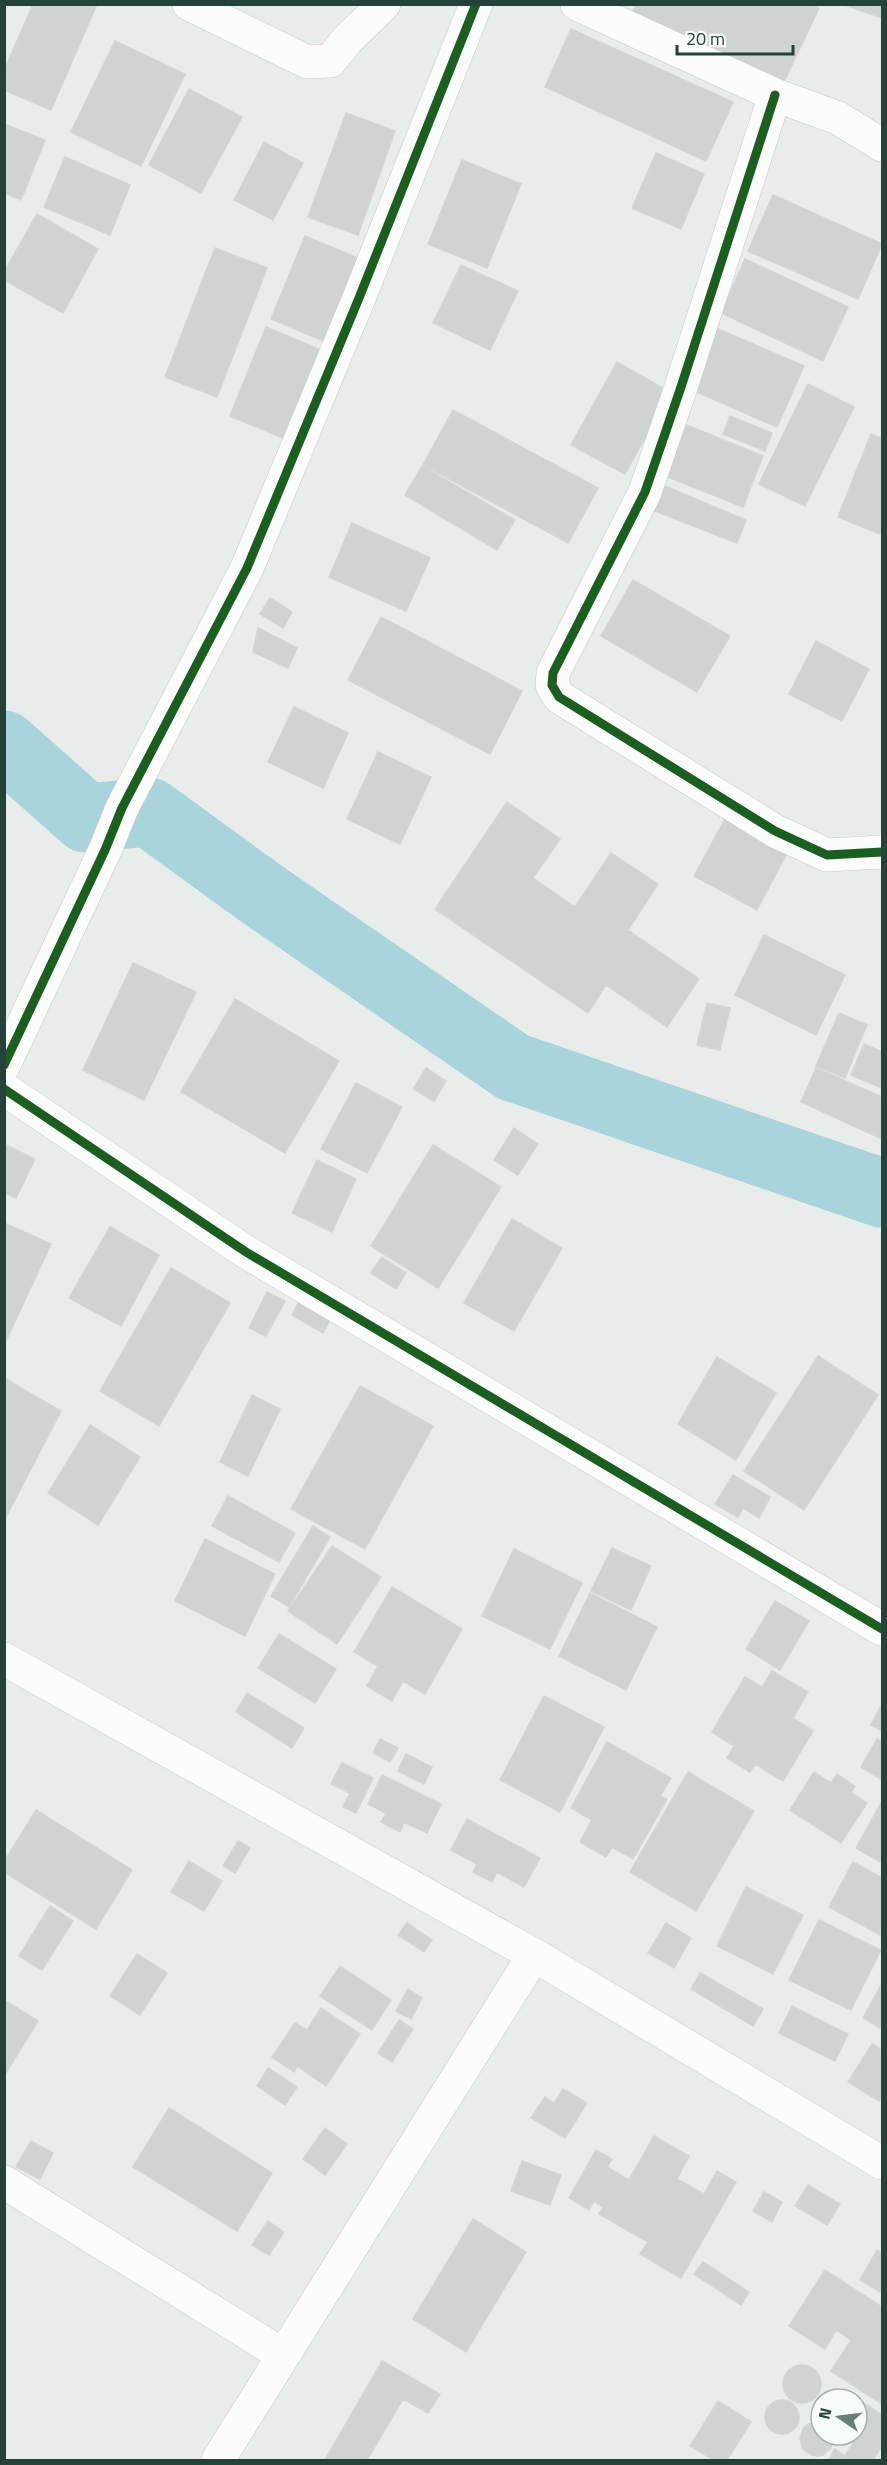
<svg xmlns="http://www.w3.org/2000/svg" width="887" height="2465" viewBox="0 0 887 2465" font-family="'Titillium Web',sans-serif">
<rect width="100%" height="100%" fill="#e8edeb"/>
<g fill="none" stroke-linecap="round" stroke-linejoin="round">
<!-- river -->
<path stroke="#a9d4db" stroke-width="69" d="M4 745 86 818 149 812 266 897 513 1067 882 1193"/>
</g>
<!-- building -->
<path fill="#cfd4d2" stroke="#d1d6d4" stroke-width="1.5" d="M33 4H97L51 110 4 90V71Z
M636 4H812L819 8 781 88 631 17Z
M842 4H882V18Z
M571 29 733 102 706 161 545 87Z
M115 41 185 74 141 166 71 132Z
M189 89 242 117 201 193 149 165Z
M346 113 395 131 358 235 308 217Z
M4 124 45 140 21 200 4 193Z
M264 142 303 163 273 220 234 200Z
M656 153 704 174 681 229 632 208Z
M65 157 130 185 110 235 44 207Z
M462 160 521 184 487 268 428 244Z
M773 195 882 244 858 299 748 251Z
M37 214 98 249 63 313 4 280V272Z
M305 236 358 258 324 341 271 319Z
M215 248 267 268 217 397 165 377Z
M745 259 848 307 823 361 721 313Z
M461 265 518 291 490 350 433 323Z
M266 327 321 350 285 439 230 416Z
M716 328 804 366 777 427 690 389Z
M617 362 670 392 625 474 571 445Z
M808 384 854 407 805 506 759 484Z
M453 410 598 488 568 543 423 465Z
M730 416 772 433 765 451 723 434Z
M679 422 763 456 743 507 658 473Z
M871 434 882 438V535L838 517Z
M422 466 515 520 497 550 405 495Z
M660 484 746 520 737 543 650 509Z
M352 523 430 558 406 611 329 577Z
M633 580 730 636 697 692 601 636Z
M270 598 292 612 283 628 260 614Z
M381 617 522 691 490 754 348 680Z
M258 628 297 648 288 668 253 652Z
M816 641 869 669 842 721 789 694Z
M294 707 348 733 323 788 268 762Z
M378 752 431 777 400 844 347 819Z
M507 802 560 839 533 878 575 907 611 853 658 884 628 930 699 979 667 1027 606 985 588 1013 435 909Z
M726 817 788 851 757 910 694 876Z
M764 935 845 975 816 1035 735 995Z
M133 963 196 992 144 1100 83 1070Z
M235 999 339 1061 285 1153 181 1092Z
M707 1003 730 1008 720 1050 697 1045Z
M839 1013 867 1025 845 1078 816 1066Z
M864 1044 882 1052V1088L851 1075Z
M426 1068 446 1081 434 1101 413 1089Z
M816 1068 882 1097V1139L801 1102Z
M356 1083 402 1107 367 1173 321 1149Z
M514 1128 538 1144 518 1175 494 1160Z
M4 1144 35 1159 16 1198 4 1193Z
M433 1145 501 1187 438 1288 371 1246Z
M317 1160 356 1179 332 1232 292 1213Z
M512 1219 562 1248 514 1331 464 1303Z
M4 1223 51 1244 5 1343 4 1342Z
M110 1227 159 1255 121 1326 69 1298Z
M382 1257 406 1273 396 1289 371 1273Z
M171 1268 230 1303 159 1426 100 1391Z
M267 1292 285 1301 266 1336 249 1328Z
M301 1298 333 1315 323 1333 292 1315Z
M818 1356 878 1395 804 1510 744 1471Z
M717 1357 776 1393 736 1460 678 1424Z
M4 1378 61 1411 4 1521Z
M360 1386 433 1426 365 1549 291 1509Z
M252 1395 280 1409 248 1476 220 1462Z
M90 1425 140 1457 98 1525 48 1493Z
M733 1475 770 1497 759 1518 743 1508 738 1517 715 1504Z
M228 1496 295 1533 279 1562 212 1526Z
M313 1526 330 1537 289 1607 271 1596Z
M205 1539 275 1574 245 1636 175 1601Z
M332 1546 381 1577 337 1644 288 1611Z
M612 1548 651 1566 631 1610 591 1591Z
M514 1549 582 1583 550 1649 482 1616Z
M392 1587 462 1629 425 1694 403 1681 392 1701 367 1686 378 1666 354 1652Z
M590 1593 657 1627 626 1690 559 1656Z
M775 1601 809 1621 780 1670 746 1649Z
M279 1634 336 1669 315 1703 258 1668Z
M772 1671 808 1692 793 1718 813 1731 783 1781 755 1764 750 1772 727 1758 734 1746 712 1732 745 1677 762 1687Z
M247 1693 304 1728 292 1748 236 1712Z
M544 1696 604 1727 560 1812 500 1780Z
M882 1704V1731L871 1725Z
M380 1739 398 1748 390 1762 373 1753Z
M877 1739 882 1742V1780L861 1767Z
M607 1742 671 1778 660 1796 667 1799 633 1859 612 1847 606 1857 580 1842 592 1820 571 1808Z
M406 1754 432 1767 424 1784 398 1771Z
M342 1763 373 1778 356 1813 343 1807 350 1793 331 1784Z
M688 1772 754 1811 696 1911 630 1872Z
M814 1772 831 1783 837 1774 855 1786 851 1793 867 1803 841 1843 790 1810Z
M382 1775 441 1804 427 1833 404 1822 400 1832 381 1822 386 1813 368 1804Z
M882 1801V1863L856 1848Z
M36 1810 132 1870 96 1929 4 1872V1862Z
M467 1819 540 1858 524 1887 497 1872 492 1882 473 1872 477 1864 451 1850Z
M238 1841 250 1848 235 1873 223 1866Z
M189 1861 222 1881 204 1911 171 1892Z
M853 1862 882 1878V1936L829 1907Z
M746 1887 803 1915 773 1974 717 1946Z
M50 1906 73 1921 42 1970 19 1956Z
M819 1920 881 1950 851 2010 789 1980Z
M407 1923 432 1940 424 1952 398 1935Z
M666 1923 691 1938 674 1968 648 1953Z
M137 1954 167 1973 140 2015 110 1996Z
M340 1966 391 2000 372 2030 320 1996Z
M700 1973 763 2009 753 2026 691 1989Z
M882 1983V2029L863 2018Z
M408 1989 422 1998 411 2019 396 2011Z
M4 2000 38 2021 4 2076Z
M792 2006 848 2034 835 2061 779 2033Z
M321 2008 360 2034 326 2086 297 2066 294 2072 272 2057 295 2023 307 2030Z
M399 2020 413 2029 392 2062 378 2053Z
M872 2044 882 2050V2095L879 2101 848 2082Z
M268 2068 297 2087 285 2105 257 2086Z
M563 2089 587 2103 565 2138 531 2118 545 2097 554 2103Z
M169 2108 272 2173 237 2231 133 2167Z
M325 2128 347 2144 325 2175 303 2159Z
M654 2136 689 2156 677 2179 704 2194 717 2171 736 2182 681 2278 640 2254 648 2242 599 2214 603 2207 594 2201 589 2210 569 2198 596 2150 612 2159 607 2167 629 2180Z
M31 2141 53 2153 40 2179 16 2167Z
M522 2161 561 2175 550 2205 511 2191Z
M808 2185 840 2204 827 2225 795 2206Z
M764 2192 782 2202 772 2222 753 2211Z
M473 2219 526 2252 466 2352 413 2319Z
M268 2221 284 2232 269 2255 252 2245Z
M877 2250 882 2253V2293L860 2280Z
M703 2262 749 2292 741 2305 694 2274Z
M825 2270 882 2307V2404L831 2371 851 2340 836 2330 825 2349 789 2326Z
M382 2361 440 2394 428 2413 403 2399 367 2460H325Z
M783 2384a19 19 0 1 1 38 0a19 19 0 1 1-38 0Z
M840 2390 853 2399H824L829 2393Z
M765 2417a17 17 0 1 1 34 0a17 17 0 1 1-34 0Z
M718 2401 751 2422 727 2460H714L690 2446Z
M862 2402 882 2415V2446L873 2460H828L835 2449 845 2456 861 2431 857 2429V2411Z
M819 2422 821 2423V2435H834V2437L831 2448 823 2455 817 2456 812 2455 803 2449 800 2439 803 2429 808 2424Z"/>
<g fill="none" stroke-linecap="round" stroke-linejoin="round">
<defs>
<path id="minor" d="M189 4 307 62 330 61 348 39 384 4
M577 4 775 95 838 118 882 145
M775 95 681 387 645 492 553 673 552 685 559 697 775 831 827 855 882 852
M4 1065 105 850 122 808 247 568 359 298 476 4
M4 1089 246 1252 882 1629
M4 1659 534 1955 882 2163
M4 2182 283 2355
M218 2460 534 1955"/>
</defs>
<!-- minor casing -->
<use href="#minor" stroke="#c5cac8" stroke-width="34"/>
<!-- minor -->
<use href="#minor" stroke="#fcfcfc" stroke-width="33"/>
<defs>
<path id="cycleway" d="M775 95 681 387 645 492 553 673 552 685 559 697 775 831 827 855 882 852
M4 1065 105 850 122 808 247 568 359 298 476 4
M4 1089 246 1252 882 1629"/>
</defs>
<!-- cycleway casing -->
<use href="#cycleway" stroke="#f7fbf9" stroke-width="13"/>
<!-- cycleway -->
<use href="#cycleway" stroke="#1b5e20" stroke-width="9"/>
</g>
<!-- border -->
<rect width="887" height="2465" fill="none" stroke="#24423a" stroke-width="12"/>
<!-- north arrow -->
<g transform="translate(839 2417) rotate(284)"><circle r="28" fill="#f7fbf9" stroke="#a3b1ad" stroke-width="1.5"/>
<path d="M0-4.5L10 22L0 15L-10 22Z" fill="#697e78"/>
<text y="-9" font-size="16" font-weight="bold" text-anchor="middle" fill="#24423a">N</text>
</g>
<!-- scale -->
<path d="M677 45v9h116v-9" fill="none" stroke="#24423a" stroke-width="3"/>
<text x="686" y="45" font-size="18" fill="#24423a" stroke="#f7fbf9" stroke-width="4.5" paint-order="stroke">20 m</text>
</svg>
